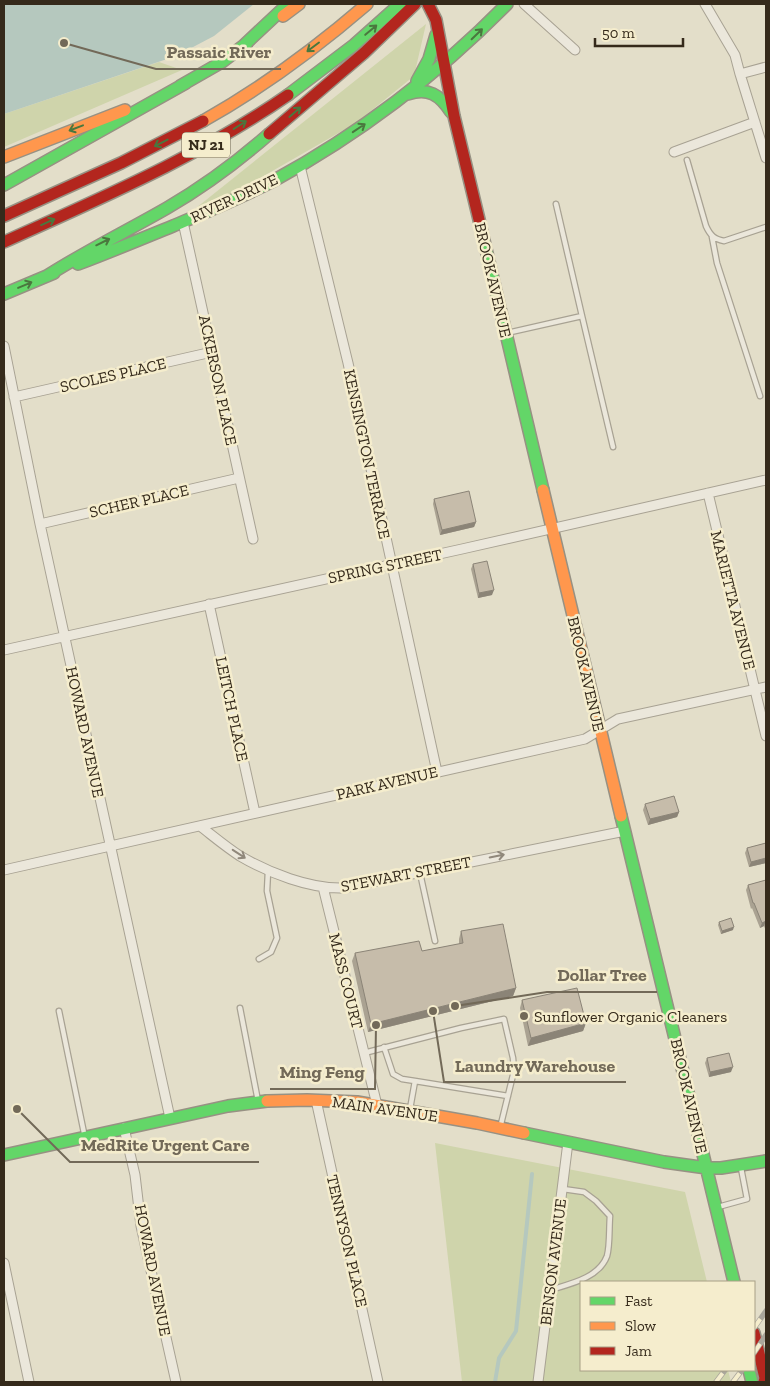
<svg xmlns="http://www.w3.org/2000/svg" width="770" height="1386" viewBox="0 0 770 1386" font-family="'Zilla Slab',serif">
<rect width="100%" height="100%" fill="#e3dec9"/>
<!-- green -->
<path fill="#cfd4ab" d="M426 24 414 76 356 123 225 198 196 208Z
M159 62 182 70 4 147V114Z
M435 1143 685 1192 707 1282H581V1370H728L731 1382H462Z"/>
<!-- water -->
<path fill="#b5c8be" d="M4 4H254L214 36 176 56 4 114Z"/>
<g fill="none" stroke-linecap="round" stroke-linejoin="round">
<!-- stream -->
<path stroke="#b5c8be" stroke-width="4" d="M495 1382 499 1358 516 1331 532 1174"/>
<defs>
<path id="lane" d="M687 160 706 226C710 235 714 239 724 241L766 227
M556 204 582 316
M712 237 717 263 760 396
M507 333 582 316 613 447
M420 873 435 941
M259 959 271 952 277 938 267 891 268 871
M240 1008 258 1101
M59 1011 84 1133
M384 1047 393 1074 402 1079 415 1081
M364 1053 461 1028 504 1019 513 1058 514 1071 501 1124
M410 1109 415 1081 508 1096
M718 1207 747 1199 741 1168
M550 1290C570 1284 599 1278 607 1256 610 1246 609 1227 610 1216L596 1201 584 1192 563 1189"/>
<path id="street" d="M524 4 575 50
M705 4 735 55 740 74 766 158
M740 74 766 67
M674 152 755 122
M300 166 348 363 437 772
M183 222 253 539
M4 346 40 524 170 1118
M14 397 212 352
M708 493 766 736
M40 524 239 478
M209 604 255 813
M4 650 462 549 766 480
M200 826C213 836 226 847 240 856 269 873 310 889 343 888L625 831
M4 870 585 739 618 719 766 687
M323 887 377 1105
M316 1100 378 1382
M124 1128 135 1175 141 1226 176 1382
M4 1263 29 1382
M538 1382 568 1142"/>
<path id="fast" d="M242 47 288 4
M417 81 429 59 436 35
M180 86 222 62 247 43
M408 94C428 87 440 95 451 112
M288 95 354 45 400 4
M4 185 186 83
M482 232 543 490
M78 264C110 252 141 239 173 226 206 212 240 198 273 181 361 133 437 75 507 4
M47 276C86 251 127 231 167 208 203 187 237 162 269 134
M4 294 54 273
M621 816 734 1282
M524 1133 664 1162 707 1168H721L766 1161
M4 1155 228 1106 267 1101
M749 1370 752 1382"/>
<path id="slow" d="M283 16 299 4
M203 121C262 88 316 48 367 4
M4 157 125 110
M543 490 621 816
M267 1101 307 1100 357 1102 477 1123 524 1133"/>
<path id="jam" d="M428 4 436 20 454 116 482 232
M269 134 364 53 415 4
M4 216 121 163 203 121
M4 242C101 198 200 156 288 95
M754 1333 765 1378 764 1382"/>
</defs>
<!-- lane casing -->
<use href="#lane" stroke="#a8a293" stroke-width="7"/>
<!-- street casing -->
<use href="#street" stroke="#a8a293" stroke-width="11"/>
<!-- fast casing -->
<use href="#fast" stroke="#979183" stroke-width="14"/>
<!-- slow casing -->
<use href="#slow" stroke="#979183" stroke-width="14"/>
<!-- jam casing -->
<use href="#jam" stroke="#979183" stroke-width="14"/>
<!-- lane -->
<use href="#lane" stroke="#ebe7db" stroke-width="4.5"/>
<!-- street -->
<use href="#street" stroke="#ebe7db" stroke-width="9"/>
<!-- fast -->
<use href="#fast" stroke="#63d668" stroke-width="11"/>
<!-- slow -->
<use href="#slow" stroke="#ff974d" stroke-width="11"/>
<!-- jam -->
<use href="#jam" stroke="#b3261e" stroke-width="11"/>
<defs>
<path id="rail" d="M754 1328 766 1311
M754 1353 766 1335
M716 1382 725 1370
M733 1382 742 1370"/>
</defs>
<!-- rail casing -->
<use href="#rail" stroke="#aaa69b" stroke-width="5.5"/>
<!-- rail -->
<use href="#rail" stroke="#f5edcd" stroke-width="4" stroke-dasharray="11" stroke-linecap="butt"/>
</g>
<!-- wall -->
<path fill="#aaa292" d="M434 499 476 522 474 527 440 535 433 504Z
M473 564 492 595 478 598 471 569Z
M645 804 679 812 677 817 648 825 643 810Z
M766 843V863L749 867 745 853 747 848Z
M766 880V931L764 926 760 928 752 908 751 909 746 890 748 885Z
M719 922 733 930 721 934 718 925Z
M461 931 516 988 513 996 368 1032 352 961 355 953 422 951 459 944V939Z
M522 1000 586 1023 583 1031 528 1046 520 1008Z
M707 1058 731 1072 709 1077 705 1063Z"/>
<!-- shaded-wall -->
<path fill="#8b8477" d="M476 522 474 527 440 535 442 530Z
M494 590 492 595 478 598 479 593Z
M679 812 677 817 648 825 650 819Z
M766 858V863L749 867 751 862Z
M766 920 764 926 760 928 762 923Z
M734 927 733 930 721 934 722 931Z
M516 988 513 996 368 1032 371 1024Z
M586 1023 583 1031 528 1046 531 1038Z
M733 1067 731 1072 709 1077 710 1072Z"/>
<!-- building -->
<path fill="#c6bcaa" stroke="#8b8477" d="M469 491 476 522 442 530 434 499Z
M487 561 494 590 479 593 473 564Z
M674 796 679 812 650 819 645 804Z
M766 843V858L751 862 747 848Z
M766 880V921L762 923 754 903H753L748 885Z
M731 918 734 927 722 931 719 922Z
M503 924 516 988 371 1024 355 953 419 941 422 951 463 943 461 931Z
M577 988 586 1023 531 1038 522 1000Z
M729 1053 733 1067 710 1072 707 1058Z"/>
<!-- one-way arrows -->
<defs><path id="oneway-shaft" d="M-6 0H5M1.5-3L5.5 0L1.5 3" fill="none" stroke-width="1.6" stroke-linecap="round" stroke-linejoin="round" transform="scale(1.25)"/></defs>
<g stroke="#4a773e">
<use href="#oneway-shaft" transform="translate(371 30) rotate(-40)"/>
<use href="#oneway-shaft" transform="translate(477 34) rotate(-44)"/>
<use href="#oneway-shaft" transform="translate(313 47) rotate(143)"/>
<use href="#oneway-shaft" transform="translate(295 112) rotate(-41)"/>
<use href="#oneway-shaft" transform="translate(240 125) rotate(-32)"/>
<use href="#oneway-shaft" transform="translate(76 128) rotate(159)"/>
<use href="#oneway-shaft" transform="translate(359 128) rotate(-34)"/>
<use href="#oneway-shaft" transform="translate(161 143) rotate(153)"/>
<use href="#oneway-shaft" transform="translate(48 222) rotate(-24)"/>
<use href="#oneway-shaft" transform="translate(103 242) rotate(-26)"/>
<use href="#oneway-shaft" transform="translate(25 285) rotate(-23)"/>
</g>
<g stroke="#90887b">
<use href="#oneway-shaft" transform="translate(239 854) rotate(33)"/>
<use href="#oneway-shaft" transform="translate(497 856) rotate(-11)"/>
</g>
<!-- markers -->
<circle fill="#726958" stroke="#f5edcd" stroke-width="2" cx="524" cy="1016" r="5"/>
<g text-anchor="middle" dominant-baseline="central" stroke-width="5" stroke-linejoin="round" paint-order="stroke">
<!-- shield labels -->
<rect fill="#f5edcd" stroke="#6f6450" stroke-width="1" x="182" y="132.5" width="48" height="25" rx="4"/>
<g font-size="15" font-weight="bold" fill="#352a1b">
<text x="206" y="145">NJ 21</text>
</g>
<!-- street labels -->
<g font-size="16" fill="#352a1b" stroke="#f5edcd">
<text transform="translate(234 198) rotate(-25)">RIVER DRIVE</text>
<text transform="translate(493 280) rotate(77)">BROOK AVENUE</text>
<text transform="translate(113 375) rotate(-13)">SCOLES PLACE</text>
<text transform="translate(218 380) rotate(78)">ACKERSON PLACE</text>
<text transform="translate(367 454) rotate(78)">KENSINGTON TERRACE</text>
<text transform="translate(139 501) rotate(-13)">SCHER PLACE</text>
<text transform="translate(385 566) rotate(-12)">SPRING STREET</text>
<text transform="translate(733 600) rotate(76)">MARIETTA AVENUE</text>
<text transform="translate(586 674) rotate(77)">BROOK AVENUE</text>
<text transform="translate(232 709) rotate(78)">LEITCH PLACE</text>
<text transform="translate(85 732) rotate(78)">HOWARD AVENUE</text>
<text transform="translate(387 783) rotate(-13)">PARK AVENUE</text>
<text transform="translate(406 874) rotate(-11)">STEWART STREET</text>
<text transform="translate(346 981) rotate(76)">MASS COURT</text>
<text transform="translate(689 1096) rotate(77)">BROOK AVENUE</text>
<text transform="translate(385 1109) rotate(8)">MAIN AVENUE</text>
<text transform="translate(347 1241) rotate(77)">TENNYSON PLACE</text>
<text transform="translate(553 1262) rotate(-83)">BENSON AVENUE</text>
<text transform="translate(153 1270) rotate(79)">HOWARD AVENUE</text>
</g>
<!-- poi labels -->
<g font-size="16" fill="#352a1b" stroke="#f5edcd" text-anchor="start">
<text x="534" y="1016">Sunflower Organic Cleaners</text>
</g>
</g>
<!-- callouts -->
<path fill="none" stroke="#726958" stroke-width="2" d="M64 43L156 69H281M455 1006L547 992H657M433 1011L444 1082H626M376 1025L375 1089H270M17 1109L70 1162H259"/>
<g fill="#726958" stroke="#f5edcd" stroke-width="2">
<circle cx="64" cy="43" r="5"/>
<circle cx="455" cy="1006" r="5"/>
<circle cx="433" cy="1011" r="5"/>
<circle cx="376" cy="1025" r="5"/>
<circle cx="17" cy="1109" r="5"/>
</g>
<g font-size="18" text-anchor="middle" font-weight="bold" fill="#726958" stroke="#f5edcd" stroke-width="5" stroke-linejoin="round" paint-order="stroke">
<text x="219" y="58">Passaic River</text>
<text x="602" y="981">Dollar Tree</text>
<text x="535" y="1072">Laundry Warehouse</text>
<text x="322" y="1078">Ming Feng</text>
<text x="165" y="1151">MedRite Urgent Care</text>
</g>
<!-- border -->
<rect width="770" height="1386" fill="none" stroke="#352a1b" stroke-width="10"/>
<!-- legend -->
<rect x="580" y="1281" width="175" height="90" fill="#f5edcd" stroke="#a89f86"/>
<rect x="590" y="1297" width="25" height="8" fill="#63d668" stroke="#a89f86"/>
<text x="625" y="1306" font-size="15" fill="#352a1b">Fast</text>
<rect x="590" y="1322" width="25" height="8" fill="#ff974d" stroke="#a89f86"/>
<text x="625" y="1331" font-size="15" fill="#352a1b">Slow</text>
<rect x="590" y="1347" width="25" height="8" fill="#b3261e" stroke="#a89f86"/>
<text x="625" y="1356" font-size="15" fill="#352a1b">Jam</text>
<!-- scale -->
<path d="M595 38v8h88v-8" fill="none" stroke="#352a1b" stroke-width="2.5"/>
<text x="602" y="38" font-size="15" fill="#352a1b" stroke="#f5edcd" stroke-width="4" paint-order="stroke">50 m</text>
</svg>
